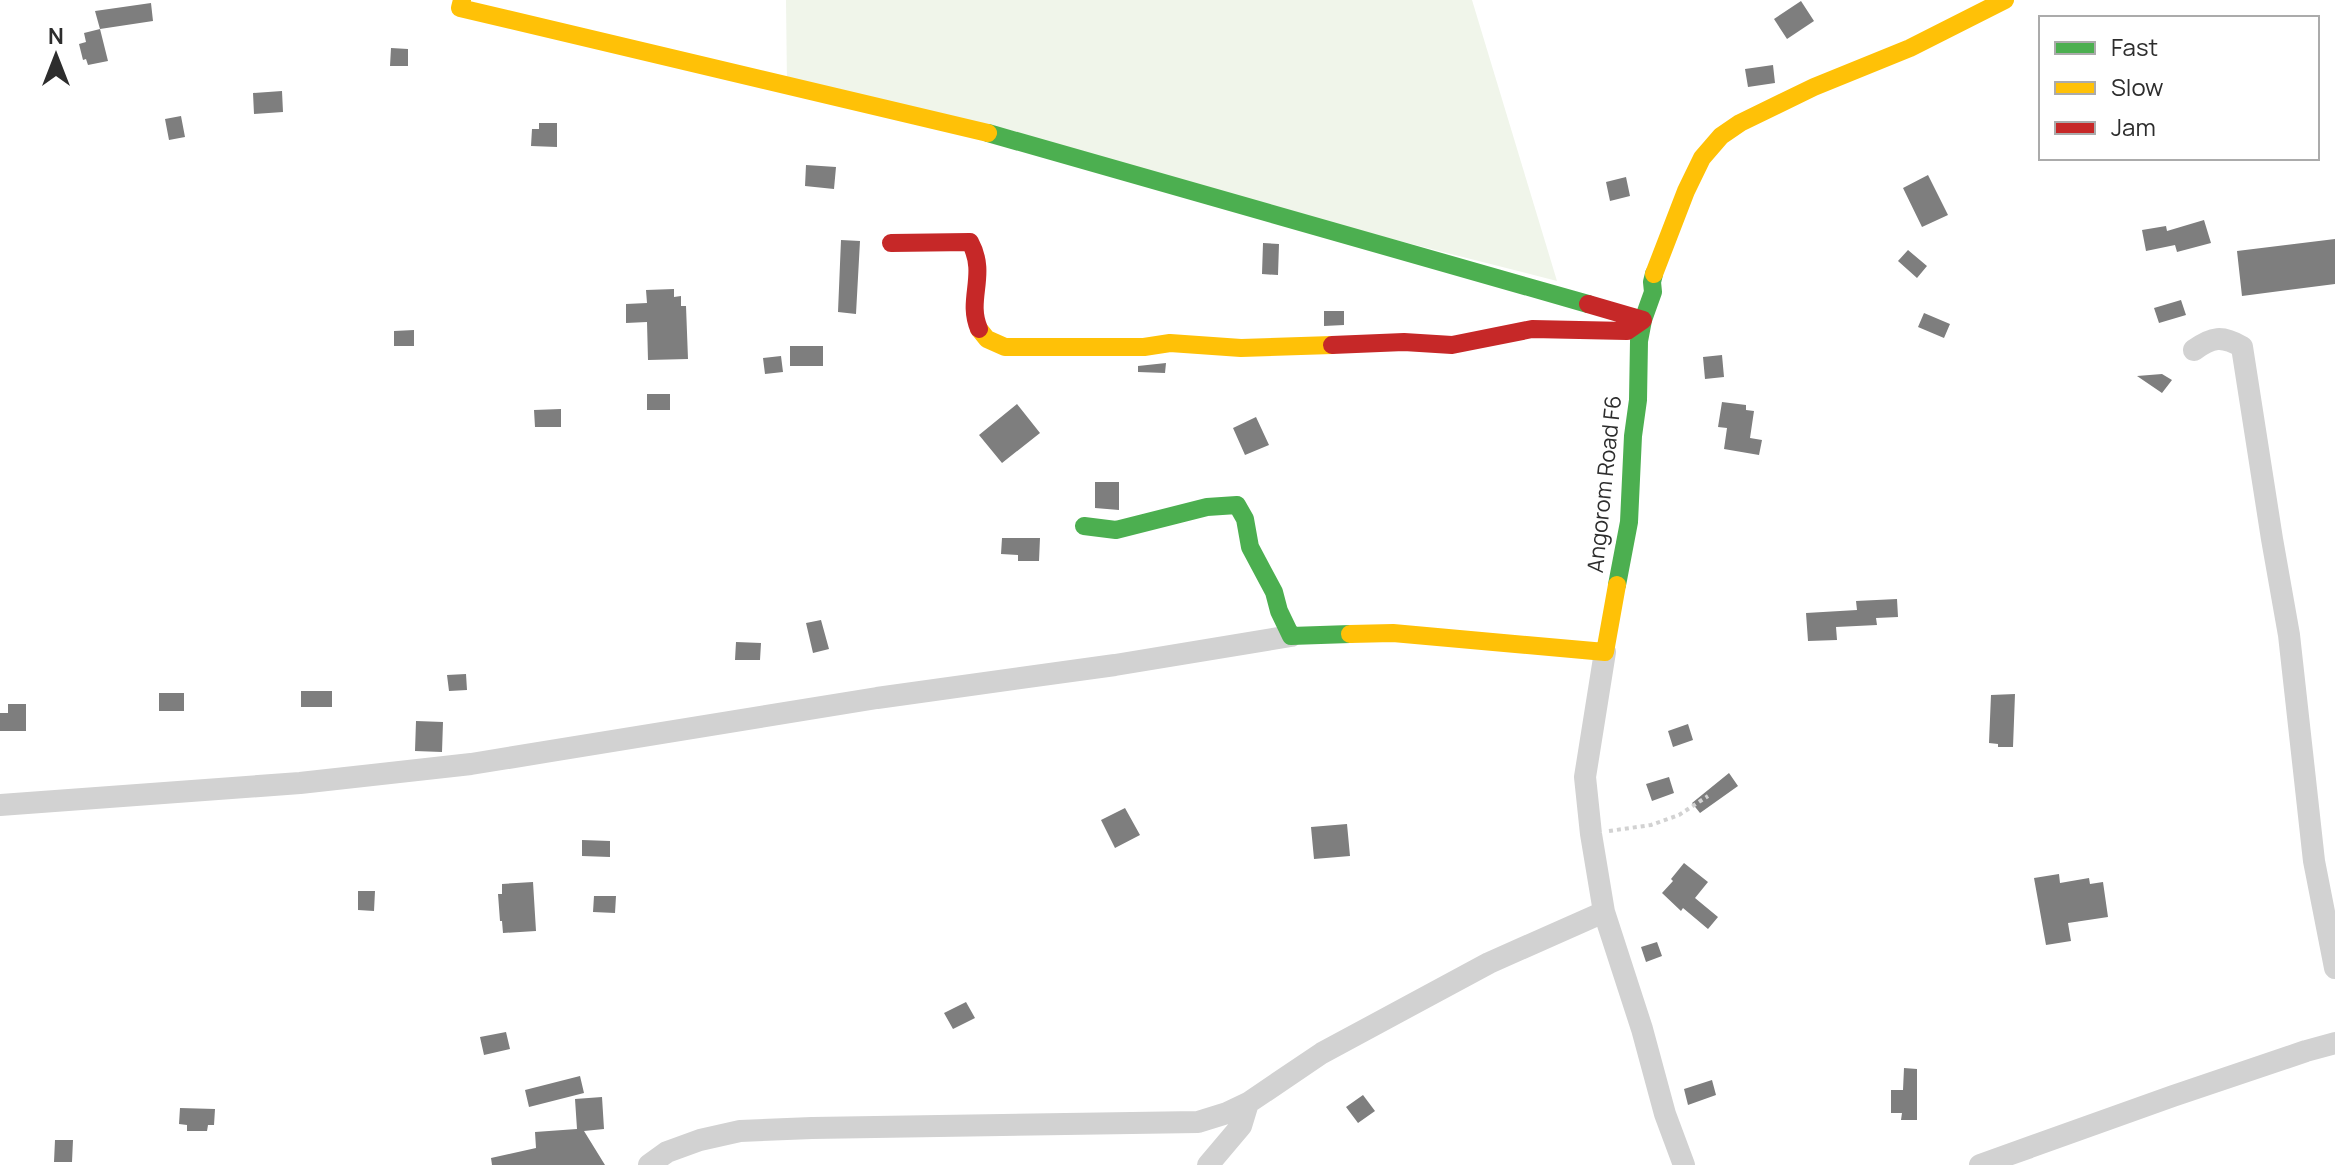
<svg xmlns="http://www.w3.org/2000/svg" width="2335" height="1165" viewBox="0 0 2335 1165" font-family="Manrope,sans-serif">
<rect width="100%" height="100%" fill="#fff"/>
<!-- green -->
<path fill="#f0f5ea" d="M786 0H1472L1557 281 787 85Z"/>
<!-- building -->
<path fill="#7e7e7e" d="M1801 1 1814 21 1787 39 1774 19Z
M151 3 153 21 100 29 95 11Z
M100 29 108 61 88 65 86 59 83 60 79 44 86 42 84 33Z
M391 48 408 49V66H390Z
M1773 65 1775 83 1748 87 1745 69Z
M282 91 283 112 254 114 253 93Z
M181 116 185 137 169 140 165 119Z
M539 123H557V147L531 146 532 129H539Z
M806 165 836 167 834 189 805 186Z
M1928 175 1948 215 1922 227 1903 188Z
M1626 177 1630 196 1610 201 1606 182Z
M2204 220 2211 243 2177 252 2175 245 2146 251 2142 230 2166 226 2167 231Z
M2335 239V284L2242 296 2237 251Z
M841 240 860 241 856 314 838 312Z
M1263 243 1279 244 1278 275 1262 274Z
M1908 250 1927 266 1917 278 1898 261Z
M674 289V297L681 296V306H686L688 359 648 360 647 322 626 323V304L647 303 646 290Z
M2181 300 2186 315 2159 323 2154 308Z
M1324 311H1344V325L1324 326Z
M1924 313 1950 324 1944 338 1918 327Z
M414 330V346H394V331Z
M790 346H823V366H790Z
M1722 355 1724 377 1705 379 1703 357Z
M781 356 783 372 765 374 763 358Z
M1166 363 1165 373 1138 372V366Z
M2162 374 2172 380 2162 393 2137 376Z
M647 394H670V410H647Z
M1722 402 1746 405V410L1754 411 1750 438 1762 440 1759 455 1724 449 1727 428 1718 427Z
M1017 404 1040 433 1002 463 979 435Z
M561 409V427H535L534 410Z
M1256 417 1269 445 1245 455 1233 428Z
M1095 482H1119V510L1095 508Z
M1002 538H1040L1039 561H1018V555L1001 554Z
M1897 599 1898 617 1876 618 1877 625 1836 627 1837 640 1808 641 1806 613 1857 610 1856 601Z
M821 620 829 649 813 653 806 623Z
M736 642 761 643 760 660H735Z
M466 674 467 690 449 691 447 675Z
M301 691H332V707H301Z
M159 693H184V711H159Z
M2015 694 2013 747H1998V744L1989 743 1991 695Z
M8 704H26V731H0V713H8Z
M416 721 443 722 442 752 415 751Z
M1688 724 1693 740 1673 747 1668 731Z
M1729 773 1738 786 1700 813 1692 803Z
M1669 777 1674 793 1652 801 1646 784Z
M1125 808 1140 835 1115 848 1101 820Z
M1347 824 1350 856 1314 859 1311 827Z
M582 840 610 841V857L582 856Z
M1684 863 1708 882 1695 898 1718 917 1708 929 1683 908 1681 911 1662 893 1673 881 1671 879Z
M2059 874 2060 883 2089 878 2090 884 2103 882 2108 917 2068 923 2071 941 2046 945 2034 878Z
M533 882 536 931 503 933 502 921H500L498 894H502V884Z
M358 891H375L374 911 358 910Z
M594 896H616L615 913 593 912Z
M1657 942 1662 956 1646 962 1641 947Z
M966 1002 975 1018 953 1029 944 1013Z
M506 1032 510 1049 484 1055 480 1037Z
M1904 1068 1917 1069V1120H1901L1902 1113H1891V1090H1903Z
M580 1076 584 1093 529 1107 525 1090Z
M1712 1080 1716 1095 1688 1105 1684 1089Z
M1363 1095 1375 1111 1358 1123 1346 1107Z
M602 1097 604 1129 584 1131 605 1165H492L491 1158 536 1148 535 1132 577 1129 575 1099Z
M180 1108 215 1109 214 1125H208L207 1131H187V1125L179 1124Z
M55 1140H73L72 1162H54Z"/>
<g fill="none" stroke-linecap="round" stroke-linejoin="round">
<!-- path -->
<path stroke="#d2d2d2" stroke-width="4" stroke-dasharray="4 4" stroke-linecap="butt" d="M1609 831 1651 825 1679 815 1708 796"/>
<!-- street -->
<path stroke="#d2d2d2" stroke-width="22" d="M2194 350C2212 337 2222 335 2242 347L2272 539 2289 635 2314 861 2335 968
M1605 652 1585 777 1591 834 1604 912 1642 1029 1665 1114 1684 1165
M0 805 300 783 471 764 877 698 1115 665 1291 636
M649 1165 667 1152 700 1140 740 1131 812 1128 1198 1122 1227 1113 1248 1103 1322 1053 1489 963 1604 912
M1208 1165 1241 1126 1248 1103
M1980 1165 2173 1096 2306 1051 2335 1043"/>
<!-- fast -->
<path stroke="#4caf50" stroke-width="18" d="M988 133 1588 304
M1084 526 1116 530 1207 507 1237 505 1245 519 1250 547 1274 592 1279 611 1291 636 1350 634
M1617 585 1629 522 1633 436 1638 400 1639 341 1643 320 1653 292 1652 282 1654 274"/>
<!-- slow -->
<path stroke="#ffc107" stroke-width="18" d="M462 0 460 8 988 133
M1654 274 1686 191 1702 158 1721 136 1740 123 1814 87 1910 48 2005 0
M979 329 987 339 1005 347H1144L1170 343 1241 348 1332 345
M1350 634 1393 633 1605 652 1617 585"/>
<!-- jam -->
<path stroke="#c62828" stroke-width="18" d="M891 243 970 242C988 275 966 299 979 329
M1332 345 1404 342 1452 345 1532 329 1627 331 1643 320 1588 304"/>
</g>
<g text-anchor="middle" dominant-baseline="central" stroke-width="8" stroke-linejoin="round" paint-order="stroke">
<!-- street labels -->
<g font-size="22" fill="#2d2d2d" stroke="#fff">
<text transform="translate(1604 484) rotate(-84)">Angorom Road F6</text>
</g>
</g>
<!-- legend -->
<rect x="2039" y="16" width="280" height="144" fill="#ffffff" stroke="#ababab" stroke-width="2"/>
<rect x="2055" y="42" width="40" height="12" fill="#4caf50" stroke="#ababab" stroke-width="2"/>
<text x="2111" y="56" font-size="24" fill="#2d2d2d">Fast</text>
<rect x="2055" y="82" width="40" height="12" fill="#ffc107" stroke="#ababab" stroke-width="2"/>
<text x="2111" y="96" font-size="24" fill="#2d2d2d">Slow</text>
<rect x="2055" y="122" width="40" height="12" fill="#c62828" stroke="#ababab" stroke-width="2"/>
<text x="2111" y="136" font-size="24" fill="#2d2d2d">Jam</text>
<!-- north arrow -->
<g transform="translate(56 56)" stroke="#ffffff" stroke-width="6" paint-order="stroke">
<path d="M0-6L14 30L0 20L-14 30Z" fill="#2d2d2d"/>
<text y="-12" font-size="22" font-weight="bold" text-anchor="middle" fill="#2d2d2d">N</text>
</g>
</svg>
